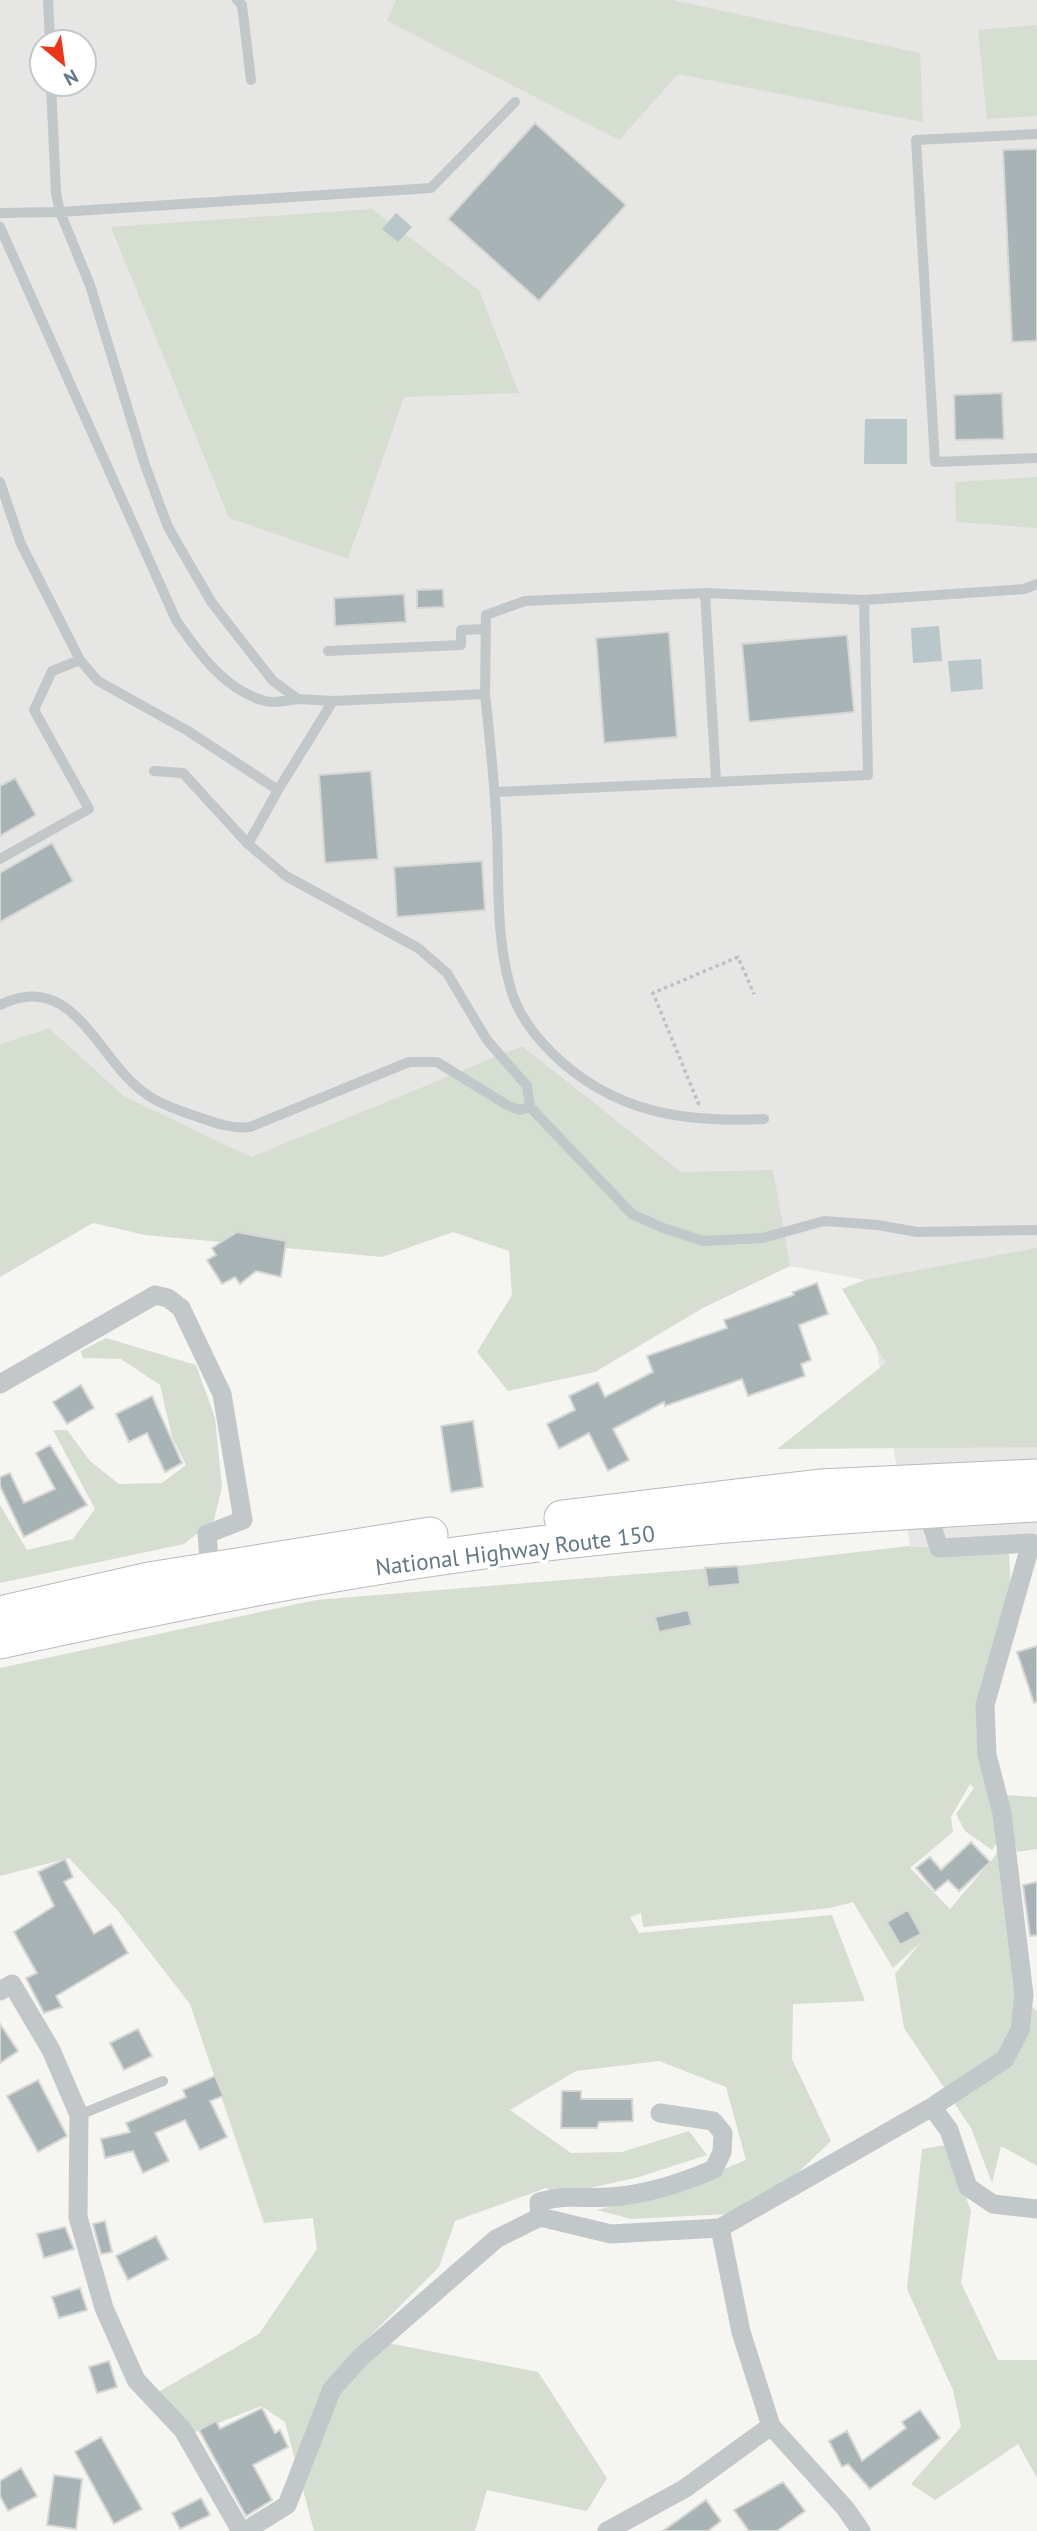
<svg xmlns="http://www.w3.org/2000/svg" width="1037" height="2531" viewBox="0 0 1037 2531" font-family="'PT Sans',sans-serif">
<rect width="100%" height="100%" fill="#f5f5f1"/>
<!-- built -->
<path fill="#e6e6e4" fill-rule="evenodd" d="M0 0H1037V1550L1009 1554 910 1546 865 1280 790 1266 786 1246 446 1077 251 1157 124 1096 49 1028 0 1044ZM42 42H84V84H42Z"/>
<!-- green -->
<path fill="#d6ddd1" d="M396 0H672L920 53 923 122 678 74 619 140 387 21Z
M1037 25V116L987 119 978 30Z
M372 209 479 290 519 393 404 397 348 559 229 518 111 227Z
M1037 477V528L956 522 955 482Z
M49 1028 124 1096 251 1157 522 1046 681 1172 773 1170 790 1266 703 1308 595 1372 508 1391 477 1352 512 1295 509 1251 453 1232 382 1257 145 1235 93 1223 0 1277V1044Z
M1037 1248V1447L777 1449 886 1363 842 1289 865 1280Z
M106 1338 196 1365 215 1418 222 1487 214 1520 184 1544 0 1583V1505L27 1550 73 1539 95 1509 53 1430H67L90 1461 119 1484 162 1483 186 1465 172 1437 160 1385 121 1359 83 1358 81 1351Z
M909 1546 1009 1554 1011 1591 977 1699 1003 1834 992 1850 965 1831 956 1814 974 1788 970 1784 951 1817 953 1832 910 1868 950 1909 995 1856 1001 1843 1017 1993 1037 2011V2166L1001 2146 992 2183 971 2128 904 2028 895 1974 921 1942 893 1968 853 1902 830 1908 643 1927 641 1913 630 1917 639 1933 832 1915 865 2001 793 2004 792 2059 831 2141 782 2188 727 2214 631 2219 597 2210 678 2188 746 2160 726 2087 659 2061 576 2071 510 2110 571 2153 622 2152 689 2131 707 2155 639 2177 559 2195 546 2188 455 2221 439 2267 367 2339 538 2372 607 2478 587 2511 487 2490 475 2531H314L285 2422 261 2406 193 2433 153 2395 259 2334 317 2249 313 2218 264 2223 190 2004 118 1911 69 1858 0 1876V1668L316 1600 738 1566Z
M1004 1795 1037 1797V1849L1017 1852Z
M946 2145 971 2211 961 2283 998 2360H1037V2478L1018 2444 935 2500 911 2484 961 2427 953 2390 907 2289 922 2149Z"/>
<!-- water -->
<path fill="#b9c7cb" d="M396 213 412 227 398 242 382 229Z
M865 419H907V464H864Z
M939 626 942 661 913 663 911 628Z
M981 659 983 689 951 692 948 661Z"/>
<!-- building -->
<path fill="#a8b3b6" stroke="#d6d6d4" stroke-width="2" d="M535 123 626 205 539 301 448 219Z
M1037 149V341L1012 342 1003 150Z
M1002 393 1004 439 955 440 954 395Z
M443 589 444 607 417 608V590Z
M404 594 406 622 335 626 334 598Z
M669 632 677 737 604 743 596 638Z
M847 635 854 712 749 722 742 644Z
M371 771 378 859 325 863 319 775Z
M15 778 36 815 0 836V786Z
M52 843 73 881 0 922V873Z
M482 861 485 910 397 917 394 867Z
M237 1232 286 1241 281 1277 256 1271 240 1284 235 1277 222 1284 207 1260 216 1255 212 1248Z
M817 1283 828 1314 799 1325 811 1360 801 1364 805 1376 748 1396 742 1379 665 1406 664 1402 613 1429 629 1460 608 1471 589 1433 559 1449 547 1424 575 1410 569 1396 598 1382 605 1397 653 1372 647 1356 727 1328 724 1320 794 1295 793 1292Z
M81 1385 94 1408 67 1424 53 1402Z
M152 1396 182 1463 165 1472 147 1433 129 1442 116 1414Z
M473 1421 483 1487 451 1492 441 1426Z
M50 1445 87 1505 24 1537 0 1486V1477L10 1473 24 1503 55 1489 36 1453Z
M738 1566 740 1584 708 1587 705 1568Z
M688 1610 692 1625 659 1632 655 1617Z
M1037 1646V1702L1034 1703 1017 1652Z
M971 1842 990 1862 959 1891 948 1880 935 1891 916 1868 930 1857 941 1870Z
M65 1859 73 1877 64 1882 94 1934 111 1924 128 1953 56 1996 62 2007 44 2013 26 1978 37 1973 14 1932 54 1906 38 1872Z
M1037 1882V1935L1030 1936 1023 1885Z
M908 1910 921 1934 900 1945 887 1922Z
M0 2024 18 2051 0 2063Z
M138 2029 152 2056 124 2070 110 2043Z
M215 2076 223 2096 210 2101 227 2137 200 2150 185 2120 155 2133 169 2161 143 2173 133 2151 105 2158 101 2139 130 2132 126 2123 186 2097 183 2090Z
M38 2080 67 2136 38 2152 7 2096Z
M562 2091H581V2099H632L633 2121 599 2122 597 2128H561Z
M105 2221 112 2252 101 2254 93 2224Z
M65 2227 74 2249 44 2258 37 2234Z
M156 2236 168 2259 128 2280 116 2256Z
M80 2288 87 2310 59 2318 52 2297Z
M109 2361 117 2387 97 2393 89 2367Z
M262 2408 275 2433 280 2430 288 2447 253 2465 272 2500 246 2516 199 2430 216 2421 220 2429Z
M920 2410 940 2438 870 2489 848 2464 842 2467 829 2441 847 2431 862 2461 906 2428 902 2422Z
M101 2437 142 2509 114 2524 75 2452Z
M21 2468 37 2496 8 2511 0 2496V2481Z
M54 2475 82 2479 76 2529 47 2525Z
M783 2482 805 2511 777 2531H749L734 2510Z
M201 2498 210 2515 180 2529 172 2513Z
M706 2500 721 2521 708 2531H663Z"/>
<g fill="none" stroke-linecap="round" stroke-linejoin="round">
<defs>
<path id="highway" d="M562 1518 820 1487 1037 1477
M0 1614 149 1580 430 1535
M0 1641C176 1602 352 1567 531 1545 699 1525 868 1513 1037 1504"/>
</defs>
<!-- highway casing -->
<use href="#highway" stroke="#b6babd" stroke-width="37"/>
<!-- path -->
<path stroke="#bec0c2" stroke-width="3.5" stroke-dasharray="3.5 3.5" stroke-linecap="butt" d="M699 1105 653 993 738 957 754 994"/>
<!-- lane -->
<path stroke="#c2c7c9" stroke-width="10" d="M48 0 50 42
M237 0 242 5 251 80
M51 84 56 193 60 212 90 285 145 465 168 527 212 603 273 681 298 699 333 701 485 694 486 615 525 601 705 593 864 600 1024 589 1037 584
M1037 134 916 140 935 462 1037 458
M0 213 60 212 431 188 515 102
M0 227 176 620C198 652 224 690 265 701 274 704 288 700 298 699
M0 482 21 544 80 660 98 681 188 731 278 790 333 701
M705 593 716 780
M328 651 461 645V630L486 629
M485 694C490 740 495 786 497 832 499 883 496 937 510 986 516 1011 534 1035 552 1053 612 1112 682 1123 764 1119
M154 771 183 773 248 844 286 876 418 948 447 973 487 1040 527 1086 530 1107 632 1214 663 1228 703 1241 763 1238 824 1221 878 1225 917 1232 1037 1230
M496 792 868 775 864 600
M248 844 278 790
M0 859 89 809 34 710 52 671 80 660
M0 1005C75 967 98 1064 149 1096 163 1106 182 1111 198 1117 215 1123 232 1129 250 1127L409 1062H437L507 1105 519 1110 530 1107
M79 2115 163 2081"/>
<!-- street -->
<path stroke="#c2c7c9" stroke-width="19" d="M0 1384 155 1295 168 1298 181 1308 222 1394 243 1520 207 1534 210 1570
M0 1991 12 1984 51 2050 79 2115 78 2217 104 2308 136 2380 183 2430 241 2531
M932 2107 949 2130 968 2187 993 2204 1037 2209
M540 2217 539 2202C564 2194 584 2199 609 2197 645 2195 682 2183 714 2169L722 2152 723 2133 713 2121 660 2113
M720 2228 741 2332 771 2426 845 2508 861 2531
M245 2531 287 2505 332 2389 361 2357 496 2239 540 2217 611 2234 720 2228 932 2107 1005 2059 1020 2030 1024 1995 1002 1813 987 1755 985 1705 1031 1543 939 1548 927 1510
M607 2531 684 2489 771 2426"/>
<!-- highway -->
<use href="#highway" stroke="#fff" stroke-width="35"/>
</g>
<g text-anchor="middle" dominant-baseline="central" stroke-width="7" stroke-linejoin="round" paint-order="stroke">
<!-- street labels -->
<g font-size="23" fill="#627884" stroke="#fff">
<text transform="translate(515 1550) rotate(-7)">National Highway Route 150</text>
</g>
</g>
<!-- north arrow -->
<g transform="translate(63 63) rotate(151)"><circle r="33" fill="#ffffff" stroke="#c0c9ce" stroke-width="2"/>
<path d="M0-5L12 26L0 18L-12 26Z" fill="#ef3517"/>
<text y="-10" font-size="19" font-weight="bold" text-anchor="middle" fill="#627884">N</text>
</g>
</svg>
